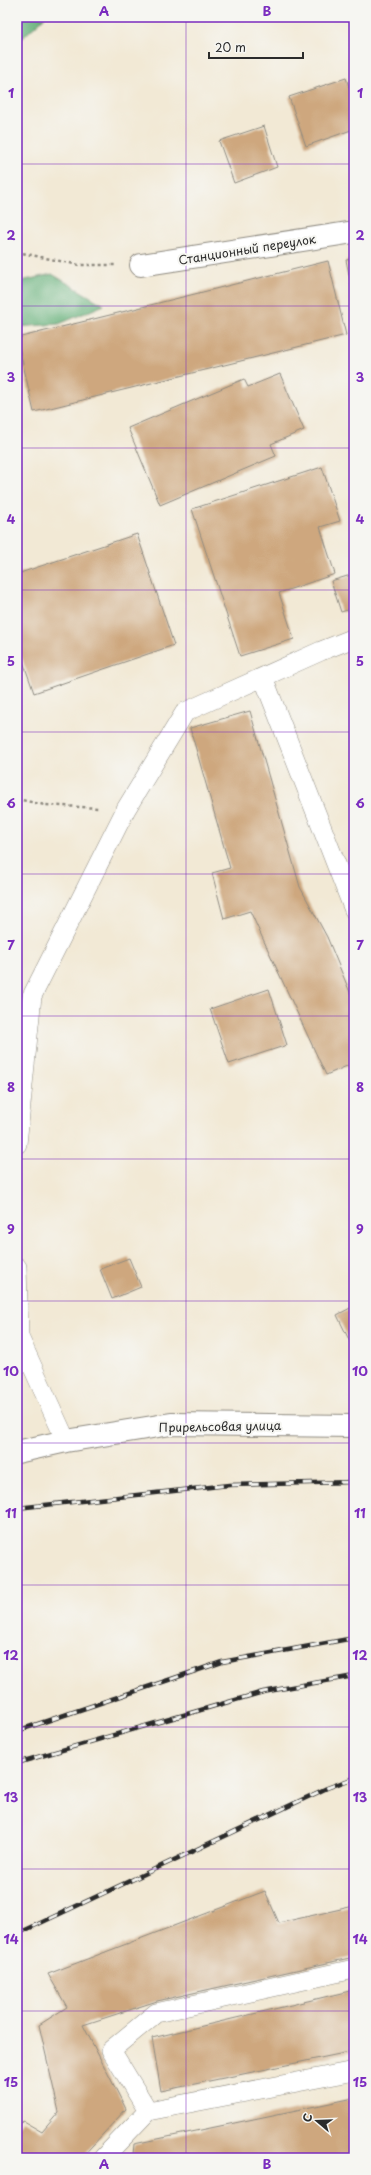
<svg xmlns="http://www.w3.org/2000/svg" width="371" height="2175" viewBox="0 0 371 2175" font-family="'Playpen Sans',sans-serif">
<rect width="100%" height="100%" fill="#f6f6f2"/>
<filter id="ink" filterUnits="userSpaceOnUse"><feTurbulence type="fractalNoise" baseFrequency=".025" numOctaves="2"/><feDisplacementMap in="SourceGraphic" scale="8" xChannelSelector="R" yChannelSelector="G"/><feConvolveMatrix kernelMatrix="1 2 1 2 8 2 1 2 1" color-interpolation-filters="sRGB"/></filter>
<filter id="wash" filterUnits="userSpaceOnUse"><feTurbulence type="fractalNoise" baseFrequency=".012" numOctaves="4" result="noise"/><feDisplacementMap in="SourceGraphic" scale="16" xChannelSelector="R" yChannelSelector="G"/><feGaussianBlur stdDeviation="0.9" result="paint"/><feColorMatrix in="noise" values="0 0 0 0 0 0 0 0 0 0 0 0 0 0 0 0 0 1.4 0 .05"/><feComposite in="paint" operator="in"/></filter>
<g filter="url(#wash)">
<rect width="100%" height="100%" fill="#f2e9d5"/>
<!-- forest -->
<path fill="#66b17a" stroke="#486e52" d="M17 17H45L17 43Z
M52 274 104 305 59 324 17 327V282Z"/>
<g id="blocks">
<!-- building -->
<path fill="#cea77e" d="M346 78 354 101V129L306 146 289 97Z
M264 126 277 167 234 183 219 141Z
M354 259V294H353L346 260Z
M328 261 346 335 34 412 17 338Z
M280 374 304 430 271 444 276 456 160 505 128 428 244 379 248 387Z
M322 467 340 521 320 527 335 574 279 593 294 639 240 656 192 509Z
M137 534 174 645 34 693 17 644V574Z
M354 574V608L341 612 331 581Z
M250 711 300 887 327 937 354 1002V1063L326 1075 250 911 224 919 212 873 230 868 190 728Z
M269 989 287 1045 229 1064 210 1009Z
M129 1258 141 1287 112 1299 100 1269Z
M354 1306V1350L337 1315Z
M265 1891 279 1923 354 1906V1957L157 2001 83 2025 126 2109 81 2158H17L19 2154 17 2151V2126L23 2121 42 2132 59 2112 39 2025 67 2007 48 1974Z
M354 1990V2051L161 2091 152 2038Z
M354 2098V2158H119L133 2155 134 2144Z"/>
</g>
</g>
<g filter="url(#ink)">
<use href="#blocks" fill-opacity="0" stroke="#8e8a80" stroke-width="1"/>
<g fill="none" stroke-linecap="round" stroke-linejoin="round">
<defs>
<path id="lane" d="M263 677 354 910
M17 1144 32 996 126 809 185 712 321 651 354 638
M17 1267 19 1337 66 1441
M148 2111 111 2050 156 2013 354 1969
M103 2158 148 2111 354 2071"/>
<path id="street" d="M141 265 354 232
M17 1452 66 1441 171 1424 354 1426"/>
</defs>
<!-- lane casing -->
<use href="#lane" stroke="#8e8a80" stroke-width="20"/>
<!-- street casing -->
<use href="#street" stroke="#8e8a80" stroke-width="24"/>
<!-- path -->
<path stroke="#8e8a80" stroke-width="2.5" stroke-dasharray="3 3" stroke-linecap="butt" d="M17 252 79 265H115
M17 799 45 805 98 808"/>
<!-- lane -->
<use href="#lane" stroke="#fff" stroke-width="19"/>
<!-- street -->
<use href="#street" stroke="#fff" stroke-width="22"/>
<defs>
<path id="rail" d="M17 1508 229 1485 354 1482
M17 1731 222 1662 354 1638
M17 1763 263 1692 354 1676
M17 1934 327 1788 354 1778"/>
</defs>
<!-- rail casing -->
<use href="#rail" stroke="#2b2b2b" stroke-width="4.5"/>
<!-- rail -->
<use href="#rail" stroke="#f6f6f2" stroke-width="3" stroke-dasharray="9" stroke-linecap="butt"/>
</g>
</g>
<!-- grid -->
<path fill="none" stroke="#7b2cbf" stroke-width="1" stroke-opacity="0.55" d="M186 17V2158M17 164H354M17 306H354M17 448H354M17 590H354M17 732H354M17 874H354M17 1016H354M17 1159H354M17 1301H354M17 1443H354M17 1585H354M17 1727H354M17 1869H354M17 2011H354"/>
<g text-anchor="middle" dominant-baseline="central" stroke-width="4" stroke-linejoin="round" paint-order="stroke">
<!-- street labels -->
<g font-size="12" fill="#2b2b2b" stroke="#f6f6f2">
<text transform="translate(247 249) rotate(-9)">Станционный переулок</text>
<text transform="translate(220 1426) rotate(-1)">Прирельсовая улица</text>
</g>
</g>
<!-- margin -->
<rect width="371" height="2175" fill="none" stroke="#f6f6f2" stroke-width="44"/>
<!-- north arrow -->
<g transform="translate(317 2121) rotate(289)" stroke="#f6f6f2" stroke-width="3" paint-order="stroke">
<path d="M0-3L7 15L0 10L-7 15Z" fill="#2b2b2b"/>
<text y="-6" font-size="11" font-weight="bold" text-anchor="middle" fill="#2b2b2b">С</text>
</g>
<!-- scale -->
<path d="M209 52v6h94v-6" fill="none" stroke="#2b2b2b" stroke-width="2"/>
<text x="215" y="52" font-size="12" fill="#2b2b2b" stroke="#f6f6f2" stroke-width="3" paint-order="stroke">20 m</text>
<rect x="22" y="22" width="327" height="2131" fill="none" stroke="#7b2cbf" stroke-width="1.5"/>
<g font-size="13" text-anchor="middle" font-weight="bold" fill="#7b2cbf">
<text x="104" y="16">A</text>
<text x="267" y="16">B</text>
<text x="11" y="98">1</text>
<text x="360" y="98">1</text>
<text x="11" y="240">2</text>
<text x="360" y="240">2</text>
<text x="11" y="382">3</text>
<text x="360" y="382">3</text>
<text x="11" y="524">4</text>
<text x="360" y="524">4</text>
<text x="11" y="666">5</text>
<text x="360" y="666">5</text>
<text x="11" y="808">6</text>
<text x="360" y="808">6</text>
<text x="11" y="950">7</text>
<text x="360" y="950">7</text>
<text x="11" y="1092">8</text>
<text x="360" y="1092">8</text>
<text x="11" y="1234">9</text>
<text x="360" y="1234">9</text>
<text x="11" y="1376">10</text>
<text x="360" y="1376">10</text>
<text x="11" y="1518">11</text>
<text x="360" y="1518">11</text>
<text x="11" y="1660">12</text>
<text x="360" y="1660">12</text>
<text x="11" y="1802">13</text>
<text x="360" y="1802">13</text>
<text x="11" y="1944">14</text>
<text x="360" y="1944">14</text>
<text x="11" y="2087">15</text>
<text x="360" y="2087">15</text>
<text x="104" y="2169">A</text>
<text x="267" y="2169">B</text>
</g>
</svg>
